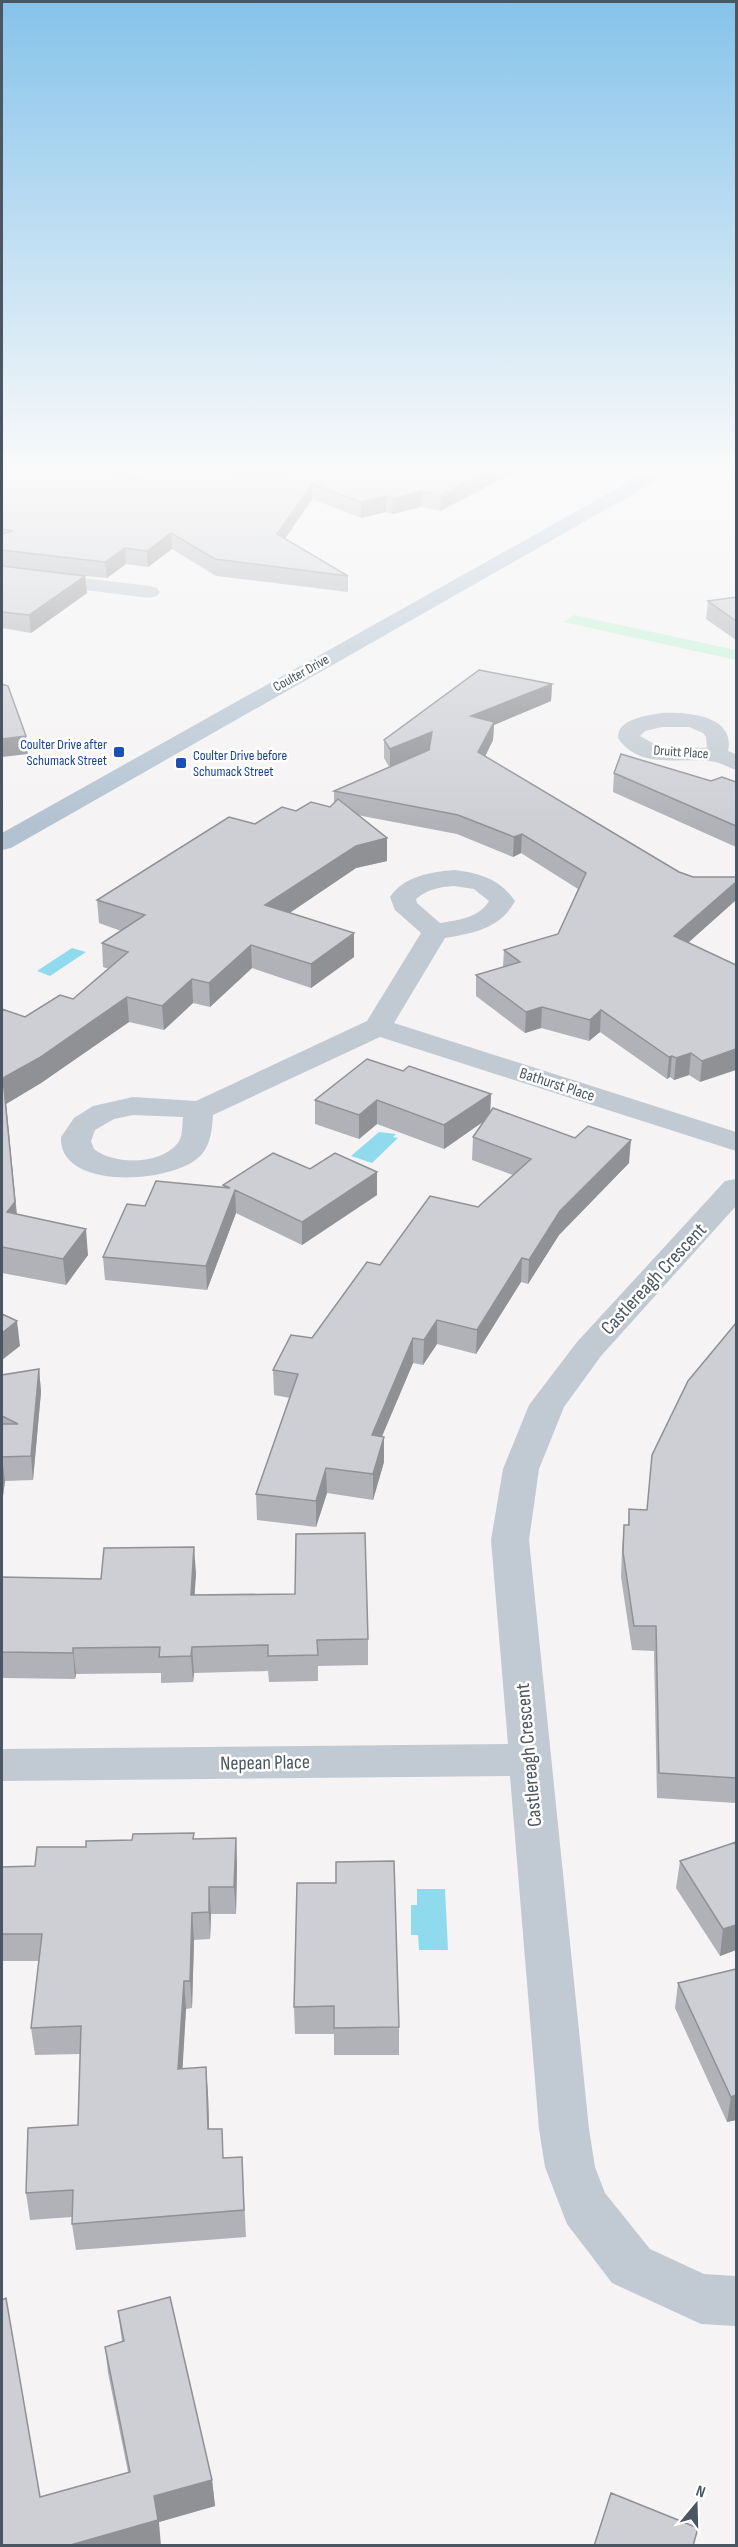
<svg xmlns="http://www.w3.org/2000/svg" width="738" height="2547" viewBox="0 0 738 2547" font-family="'Sofia Sans Condensed',sans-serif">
<rect width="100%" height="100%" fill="#f5f3f3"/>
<!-- green -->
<path fill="#c3f1d5" d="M574 615 736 650V660L563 622Z"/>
<!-- water -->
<path fill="#90daee" d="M72 948 86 952 50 976 37 971Z
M379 1132 396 1134 393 1137 398 1138 372 1163 351 1156Z
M417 1889H445L448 1950H419L418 1935H411V1905H417Z"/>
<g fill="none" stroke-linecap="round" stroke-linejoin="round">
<!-- street -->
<path fill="#c1cad2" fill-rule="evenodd" d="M95 469H145L171 472 174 476 171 480 165 481 103 474 97 473Z
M2 568 150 586 157 588 160 592 157 596 150 598 2 580Z
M662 713C686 712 736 715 728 751L736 754V770C729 768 722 763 715 762 682 756 640 771 618 738 618 718 646 716 662 713ZM662 727H689L703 733 706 737 707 748 658 746 640 736 645 731Z
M454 870C480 873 500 879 515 901 500 929 473 933 445 938L394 1023 736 1132V1151L380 1037 213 1115C212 1129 211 1143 202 1154 177 1184 58 1192 61 1137L74 1118 93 1106 133 1097 196 1101 367 1021 421 933 395 910 390 897C404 876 431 872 454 870ZM454 886 474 889 489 901C479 918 458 920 440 923L417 903 416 899C428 889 439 887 454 886ZM133 1115 183 1117C182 1126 183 1138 177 1144 159 1165 114 1165 94 1149L91 1141 95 1130 114 1119Z
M736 1179V1206L601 1356 564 1407 539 1469 529 1540 589 2129 595 2167 605 2193 650 2249 704 2274 736 2276V2326L701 2324 612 2283 567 2224 545 2167 539 2129 510 1776 2 1781V1749L508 1744 491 1540 503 1469 529 1405 577 1342 725 1181Z"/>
<!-- primary -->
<path fill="#b3c2d1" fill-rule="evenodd" d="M652 469H673L670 473 11 848 2 850V833Z"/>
</g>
<!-- wall -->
<path fill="#b0b2b7" d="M2 469 122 477V469H163L203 474 254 476 170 469H542L529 476 511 474 440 511 421 507 392 514 386 512 361 518 312 499 285 539 348 576V592L216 576 172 549 148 567 126 564 107 578 85 576 87 593 31 633 2 628Z
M736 597V640L706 619 708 601Z
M552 684 551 701 494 725 493 740 485 756 679 872 693 877H736V900L688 943 736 965 700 1082 689 1075 674 1080 670 1077 667 1079 600 1032 589 1041 541 1028 525 1033 476 996V975L503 967 504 950 558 934 578 889 521 853 513 857 457 834 357 815 387 861 356 868 289 913 354 933V957L311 988 252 968 210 1007 193 1003 164 1030 129 1022 41 1083 6 1104 17 1214 88 1255 66 1285 2 1273V1009L25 1017 73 999 109 969 103 967 102 943 121 931 99 923 97 900 255 824 296 811 330 807 334 803V791L389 767 384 758V740Z
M614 773 736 782V847L613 792Z
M403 1071 491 1094 490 1112 629 1163 559 1235 528 1284 521 1282 476 1354 437 1344 423 1365 413 1363 382 1436 384 1437V1462L373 1500 327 1493 316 1527 257 1520 256 1494 290 1398 274 1395 273 1370 312 1338 380 1265 478 1207 513 1175 472 1160 473 1137 484 1121 444 1149 377 1124 359 1139 315 1124V1100Z
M310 1169 377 1172V1195L302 1245 236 1213 207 1290 105 1280 103 1257 145 1206 224 1187 223 1185Z
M736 1323V1803L657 1798 654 1651 632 1650 621 1577 622 1549 624 1525H628L629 1509 647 1510Z
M39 1369 41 1392 33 1480 5 1481 3 1496H2V1375Z
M196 1573 194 1595 368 1639V1665L318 1666V1681L269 1682 268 1671 194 1673 193 1682 161 1683V1673L76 1674 75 1679 2 1678V1577L101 1579Z
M194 1833V1839L236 1838 237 1865 236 1914H211L210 1939 194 1940 192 2008 186 2009 182 2068 208 2094 209 2129 224 2158 242 2157 246 2237 76 2250 72 2224V2217L30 2220 26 2193 78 2125 80 2054 35 2055 31 2028 39 1961H2V1867L35 1866 86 1847 132 1840Z
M736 1842V1950L720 1956 676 1888 680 1861Z
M297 1883 399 2027V2055H334V2034H295L294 2007Z
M736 1969V2120L727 2122 675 2008 678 1983Z
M118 2311 212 2480 215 2506 159 2522 128 2472 108 2373 105 2347 122 2342Z"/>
<!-- shaded-wall -->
<path fill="#909195" d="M309 469H350L309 476Z
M493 469H511V474L440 511 441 495Z
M529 469H542L529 476Z
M312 484V499L277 550V534Z
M422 491 421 507 392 514 393 499Z
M386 496V512L361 518V502Z
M171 533 172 549 148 567 147 551Z
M125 548 126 564 107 578 105 562Z
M85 576 87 593 31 633 29 615Z
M552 684 551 701 494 725 493 740 478 771 471 716Z
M432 732 431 751 390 768V749Z
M26 736 28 754 2 757V739Z
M522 834 521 853 513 857 514 837Z
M387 838V861L356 868 266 929 265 905 356 846Z
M736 882V900L672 957 674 936Z
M354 933V957L311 988V964Z
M251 945 252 968 210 1007 209 983Z
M192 979 193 1003 164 1030 162 1006Z
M127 997 129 1022 41 1083 6 1104 18 1229 7 1212 3 1078Z
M542 1007 541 1028 525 1033 526 1012Z
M601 1010 600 1032 589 1041 590 1020Z
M736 1049V1070L700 1082 702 1061Z
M691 1053 689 1075 674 1080 676 1058Z
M672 1056 670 1077 667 1079 669 1057Z
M491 1094 490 1117 444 1149V1125Z
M377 1100V1124L359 1139V1115Z
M631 1140 629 1163 559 1235 528 1284 529 1260 560 1211Z
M377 1172V1195L302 1245V1222Z
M235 1190 236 1213 207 1290 206 1266Z
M86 1229 88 1255 66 1285 63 1259Z
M522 1258 521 1282 476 1354 477 1330Z
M437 1320V1344L423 1365 424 1340Z
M17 1321 20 1346 2 1360V1333Z
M413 1338V1363L372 1460V1435Z
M39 1369 41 1392 33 1480 31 1456Z
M384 1437V1462L373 1500V1474Z
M2 1457 5 1481 3 1496 2 1481Z
M326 1468 327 1493 316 1527V1501Z
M194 1547 196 1573 193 1621 191 1595Z
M192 1647 194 1673 193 1682 191 1656Z
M73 1648 76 1674 75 1679 73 1653Z
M236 1838 237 1865 236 1914 234 1887Z
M209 1887 211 1914 210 1939 209 1912Z
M192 1913 194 1940 192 2008 190 1981Z
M736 1925V1950L720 1956 723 1929Z
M184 1981 186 2009 181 2096 178 2069Z
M206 2067 208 2094 210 2156 208 2129Z
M736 2095V2120L727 2122 731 2097Z
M212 2480 215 2506 159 2522 161 2546H67L154 2496Z"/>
<!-- building -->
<path fill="#cdcfd5" stroke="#909195" stroke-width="1.5" d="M2 469H59L138 479 127 469H163L203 474 270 477 340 469H493L441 495 422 491 393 499 386 496 361 502 312 484 277 534 348 576 215 559 171 533 147 551 125 548 105 562 2 550V534L13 531 2 529Z
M2 566 85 576 29 615 2 612Z
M736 597V621L708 601Z
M479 670 552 684 471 716 494 722 478 752 679 872 693 877H736V882L674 936 736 965V1049L702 1061 691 1053 676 1058 672 1056 669 1057 601 1010 590 1020 542 1007 526 1012 476 975 520 962 504 950 558 934 586 873 522 834 514 837 458 815 334 791 429 750 432 732 390 749 384 740Z
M2 684 8 686 26 736 2 739Z
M621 754 711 781 722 777 736 782V826L614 773Z
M338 799 387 838 356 846 265 905 354 933 311 964 251 945 209 983 192 979 162 1006 127 997 39 1058 3 1078 15 1202 7 1212 86 1229 63 1259 2 1247V1009L25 1017 60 995 73 999 128 952 102 943 145 915 97 900 229 817 255 824 282 807 296 811 311 802 330 807Z
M367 1059 403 1071 409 1066 491 1094 444 1125 377 1100 359 1115 315 1100Z
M493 1108 575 1138 588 1126 631 1140 560 1211 529 1260 522 1258 477 1330 437 1320 424 1340 413 1338 372 1435 384 1437 373 1474 326 1468 316 1501 256 1494 298 1374 273 1370 291 1335 312 1338 367 1262 380 1265 430 1196 478 1207 531 1159 473 1137Z
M273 1153 310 1169 335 1153 377 1172 302 1222 235 1190 206 1266 103 1257 127 1204 145 1206 156 1181 230 1188 223 1185Z
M2 1314 17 1321 2 1333Z
M736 1323V1778L659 1773 656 1626H634L623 1552 624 1525H629V1509L647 1510 652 1455 688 1381Z
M39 1369 31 1456 2 1457V1463V1424H18L2 1416V1375Z
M365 1533 368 1639 317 1640 318 1655 268 1656V1645L192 1647 191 1656 159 1657 160 1647 73 1648V1653L2 1652V1577L101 1579 104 1548 194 1547 191 1595 295 1594 296 1534Z
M194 1833 193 1839 236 1838 234 1887H209V1912L192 1913 190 1981H184L178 2069 206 2067 208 2129H222L223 2158 242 2157 244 2210 72 2224 73 2190 26 2193 28 2128 78 2125 81 2026 31 2028 42 1934H2V1867L35 1866 37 1847H86V1841L132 1840 133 1834Z
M736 1842V1925L723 1929 680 1861Z
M394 1861 399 2027 334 2028V2006L294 2007 297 1883H336V1862Z
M736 1969V2095L731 2097 678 1983Z
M170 2297 212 2480 154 2496 158 2520 67 2546H2V2300L6 2298 40 2497 130 2472 105 2347 124 2341 118 2311Z
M611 2493 698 2528 693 2546H594Z"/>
<!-- sky -->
<linearGradient id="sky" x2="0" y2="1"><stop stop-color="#85c3ea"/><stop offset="0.57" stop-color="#fafafa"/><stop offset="1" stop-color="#fafafa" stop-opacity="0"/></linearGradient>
<rect width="738" height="825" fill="url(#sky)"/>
<!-- markers -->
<g fill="#1a4fb4" stroke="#fff" stroke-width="2">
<rect x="113" y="746" width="12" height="12" rx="3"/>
<rect x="175" y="757" width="12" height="12" rx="3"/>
</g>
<g text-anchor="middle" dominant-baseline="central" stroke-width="5" stroke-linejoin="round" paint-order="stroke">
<!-- far-street labels -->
<g font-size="14" fill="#4a5661" stroke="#fff">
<text transform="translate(301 673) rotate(-29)">Coulter Drive</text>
<text transform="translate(681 752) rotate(4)">Druitt Place</text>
</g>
<!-- far-transit labels -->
<g font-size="14" fill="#164399" stroke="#fff" text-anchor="end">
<text x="107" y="744">Coulter Drive after<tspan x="107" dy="16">Schumack Street</tspan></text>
<text x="193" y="755" text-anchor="start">Coulter Drive before<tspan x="193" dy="16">Schumack Street</tspan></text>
</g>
<!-- street labels -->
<g font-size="16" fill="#4a5661" stroke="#fff">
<text transform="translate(557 1085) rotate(18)">Bathurst Place</text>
</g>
<!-- near-street labels -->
<g font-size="20" fill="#4a5661" stroke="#fff">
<text transform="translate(654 1279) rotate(-47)">Castlereagh Crescent</text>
<text transform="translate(529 1755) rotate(-95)">Castlereagh Crescent</text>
<text transform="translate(265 1763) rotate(-1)">Nepean Place</text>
</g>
</g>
<!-- border -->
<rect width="738" height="2547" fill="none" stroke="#4a5661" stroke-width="6"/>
<!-- north arrow -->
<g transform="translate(696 2505) rotate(19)" stroke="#ffffff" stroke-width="4.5" paint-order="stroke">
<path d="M0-4.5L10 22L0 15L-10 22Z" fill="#4a5661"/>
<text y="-9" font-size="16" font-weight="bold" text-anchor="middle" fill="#4a5661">N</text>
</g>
</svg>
